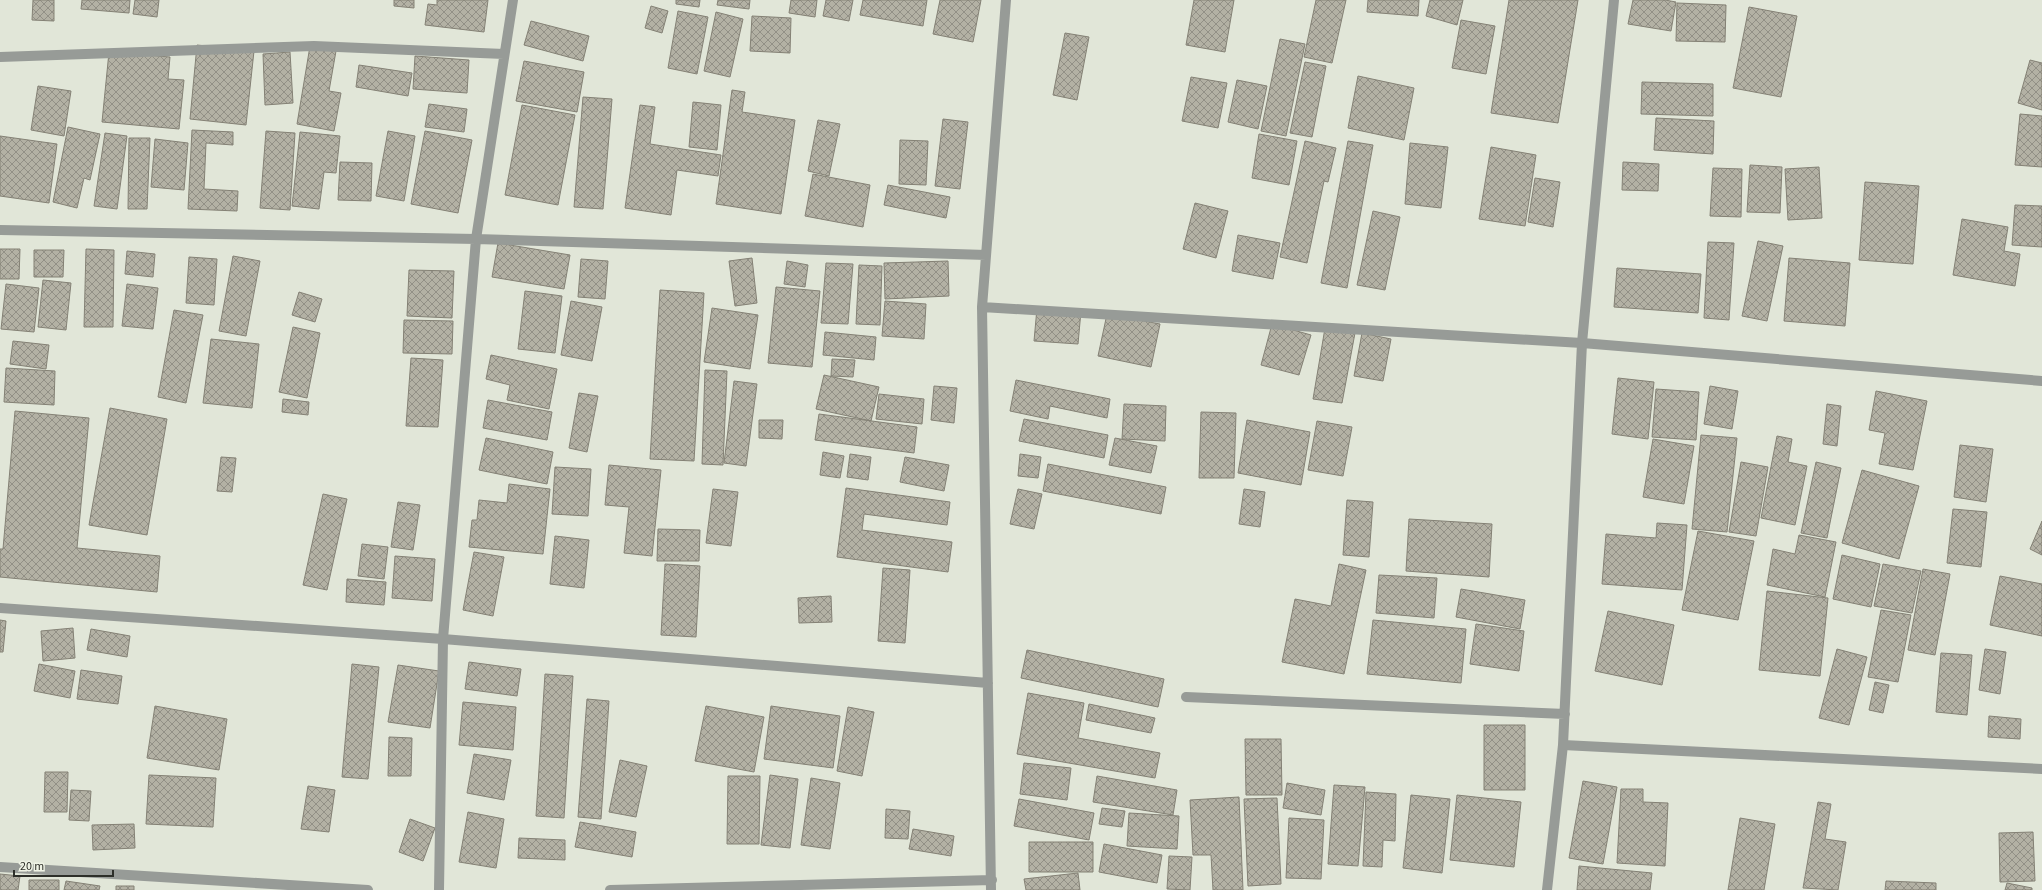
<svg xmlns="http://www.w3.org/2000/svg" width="2042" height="890" viewBox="0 0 2042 890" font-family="'Source Sans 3',sans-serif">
<defs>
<pattern id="building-cross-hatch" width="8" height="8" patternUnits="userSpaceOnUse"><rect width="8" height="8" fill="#b3b1a4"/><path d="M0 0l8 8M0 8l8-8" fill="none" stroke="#929086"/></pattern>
</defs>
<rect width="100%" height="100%" fill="#e1e6d8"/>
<!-- building -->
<path fill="url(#building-cross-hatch)" stroke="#848175" d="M33 0H54V21L32 20Z
M82 0H130L129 13 81 9Z
M135 0H159L157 17 133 14Z
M394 0H414V8L394 6Z
M437 0H488L484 32 425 25 428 4 437 5Z
M676 0H700L699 7 676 4Z
M718 0H750L749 9 717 5Z
M791 0H817L815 17 789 13Z
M826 0H853L849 21 823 16Z
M863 0H927L923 26 860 15Z
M940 0H981L973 42 933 34Z
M1194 0H1234L1225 52 1186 45Z
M1316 0H1346L1332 63 1304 57Z
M1368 0H1419L1418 16 1367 12Z
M1430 0H1463L1457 25 1426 16Z
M1509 0H1578L1558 123 1491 113Z
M1633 0H1665L1676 2 1671 31 1628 24Z
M1677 3 1726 5 1725 42 1676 41Z
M651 6 668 11 662 33 645 28Z
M1749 7 1797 16 1781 97 1733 88Z
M678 11 708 17 697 74 668 68Z
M716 12 743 19 730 77 704 71Z
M752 16 791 18 790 53 750 51Z
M1461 20 1495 26 1486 74 1452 68Z
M531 21 589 36 583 61 524 45Z
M1065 33 1089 37 1077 100 1053 95Z
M1280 39 1305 44 1286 136 1261 131Z
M197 45 254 51 246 125 190 119Z
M310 46 336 51 329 91 341 93 334 131 297 124Z
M109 52 170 57 168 79 184 80 179 129 102 122Z
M290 52 293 103 265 105 263 54Z
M415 56 469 60 467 93 413 89Z
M2030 60 2042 63V110L2018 103Z
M524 61 584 72 577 112 516 101Z
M1305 62 1326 66 1312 137 1290 133Z
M359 65 412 73 408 96 356 87Z
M1358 76 1414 88 1404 140 1348 128Z
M1191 77 1227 83 1218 128 1182 121Z
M1237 80 1267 86 1258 129 1228 122Z
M1642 82 1713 84V116L1641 114Z
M38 86 71 91 64 136 31 130Z
M732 90 745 92 742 112 795 120 781 214 716 204Z
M583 97 612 99 603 209 574 207Z
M693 102 721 105 717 150 689 147Z
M429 104 467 109 464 132 425 127Z
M522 105 575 115 558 205 505 195Z
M640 105 655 107 650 144 721 155 718 176 677 170 671 215 625 208Z
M2020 114 2042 116V167L2015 165Z
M1656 118 1714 121 1713 154 1654 150Z
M943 119 968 122 960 189 935 186Z
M818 120 840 124 829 176 808 171Z
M68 127 100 134 90 180 84 178 77 208 53 202Z
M192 130 233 132V145L206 143 204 189 238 191 237 211 188 209Z
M266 131 295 133 290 210 260 208Z
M388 131 415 136 404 201 376 196Z
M425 131 472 140 458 213 411 204Z
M300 132 340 136 336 173 324 172 319 209 292 206Z
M105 133 127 136 117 209 94 206Z
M1259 134 1297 141 1289 185 1252 178Z
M0 136 57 144 49 203 0 196Z
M129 138H150L147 209H128Z
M155 139 188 143 184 190 151 187Z
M900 140 928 141 926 185 899 184Z
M1305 141 1336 148 1328 182 1324 181 1307 263 1280 257Z
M1348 141 1373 145 1347 288 1321 283Z
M1410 143 1448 147 1441 208 1405 204Z
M1491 147 1536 155 1525 226 1479 219Z
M340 162 372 163 371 201 338 200Z
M1623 162 1659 164 1658 191 1622 190Z
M1750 165 1782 167 1780 213 1747 212Z
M1819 167 1822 218 1788 220 1785 169Z
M1713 168 1742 169 1741 217 1710 216Z
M813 174 870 185 863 227 805 216Z
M1535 178 1560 182 1553 227 1528 222Z
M1865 182 1919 186 1913 264 1859 260Z
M888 185 950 197 946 218 884 205Z
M1195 203 1228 211 1216 258 1183 249Z
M2015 205 2042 206V247L2012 245Z
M1373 211 1400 217 1385 290 1357 285Z
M1962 219 2008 227 2004 251 2020 254 2015 286 1953 275Z
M1238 235 1280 243 1273 279 1232 271Z
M1758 241 1783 246 1767 321 1742 316Z
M1708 242 1734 243 1729 320 1704 318Z
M498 243 570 255 564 289 492 277Z
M0 249H20L19 279H0Z
M86 249 114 250 113 327H84Z
M34 250H64L63 277H34Z
M127 251 155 254 153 277 125 274Z
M233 256 260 261 246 336 219 331Z
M189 257 217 259 214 305 186 303Z
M752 258 757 303 735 306 729 261Z
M1789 258 1850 263 1845 326 1784 321Z
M581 259 608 261 605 299 578 297Z
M787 261 808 265 805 287 784 284Z
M948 261 949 296 885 299 884 263Z
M826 263 853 264 848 324 821 323Z
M859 265 882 266 880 325 856 324Z
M1617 268 1701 274 1698 313 1614 307Z
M409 270 454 271 452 318 407 316Z
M43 280 71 283 66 330 38 327Z
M6 284 39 288 34 332 1 329Z
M127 284 158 288 153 329 122 326Z
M776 287 820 291 812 367 768 363Z
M660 290 704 293 694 461 650 459Z
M525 291 562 296 555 353 518 349Z
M299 292 322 299 315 322 292 315Z
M571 301 602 307 592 361 561 355Z
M885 301 926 304 924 339 882 336Z
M712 308 758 315 750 369 704 362Z
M1037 308 1081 311 1078 344 1034 341Z
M174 310 203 315 186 403 158 397Z
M1107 314 1160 324 1151 367 1098 356Z
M404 320 453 321 452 354 403 353Z
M1272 324 1311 335 1299 375 1261 365Z
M293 327 320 333 307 398 279 392Z
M1325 328 1355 333 1342 403 1313 399Z
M825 332 876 337 874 360 823 355Z
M1362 333 1391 339 1383 381 1354 376Z
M211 339 259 344 252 408 203 403Z
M13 341 49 345 46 369 10 364Z
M491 355 557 369 549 409 507 400 510 385 486 379Z
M411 358 443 360 438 427 406 426Z
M832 359 855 360 853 377 831 376Z
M6 368 55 371 54 405 4 402Z
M705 370 727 371 723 465 702 464Z
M824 375 879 387 871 421 816 409Z
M1618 378 1654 382 1648 439 1612 434Z
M1016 380 1110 399 1107 418 1050 406 1048 419 1010 411Z
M734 381 757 384 746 466 724 463Z
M934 386 957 388 954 423 931 420Z
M1710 386 1738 391 1732 429 1704 424Z
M1656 389 1699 392 1696 440 1652 437Z
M1876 391 1927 401 1913 470 1879 464 1885 433 1869 430Z
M579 393 598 396 587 452 569 448Z
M879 394 924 399 922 424 876 419Z
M283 399 309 402 308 415 282 412Z
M488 400 552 412 547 440 483 428Z
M1124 404 1166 406 1165 441 1122 439Z
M1827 404 1841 406 1837 446 1823 444Z
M110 408 167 419 147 535 89 525Z
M15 411 89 418 77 548 160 556 157 592 0 577V549H3Z
M1201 412 1236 413 1234 478H1199Z
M819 414 917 427 914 453 815 440Z
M1024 419 1108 435 1104 458 1019 441Z
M759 420H783L782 439 759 438Z
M1247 420 1310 432 1301 485 1238 473Z
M1317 421 1352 427 1343 476 1308 470Z
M1701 435 1737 438 1727 532 1692 529Z
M1777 436 1792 439 1788 462 1807 466 1795 525 1761 518Z
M486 438 553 452 547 484 479 470Z
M1115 438 1157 446 1151 473 1109 465Z
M1653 439 1694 446 1684 504 1643 497Z
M1960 445 1993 449 1986 502 1954 497Z
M823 452 844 456 840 478 820 475Z
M850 454 871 457 868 480 847 477Z
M1020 454 1041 457 1038 478 1018 476Z
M221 457 236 458 232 492 217 491Z
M905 457 949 465 944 491 900 482Z
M1741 462 1768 467 1756 536 1729 532Z
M1816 462 1841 468 1827 538 1801 533Z
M1048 464 1166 487 1161 514 1043 491Z
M609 465 661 470 652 556 624 553 629 507 605 505Z
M555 467 591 469 588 516 552 514Z
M1862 470 1919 486 1899 559 1842 543Z
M509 484 550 489 543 554 469 547 472 520H477L479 500 507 503Z
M846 488 950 502 947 525 864 514 862 530 952 542 948 572 837 557Z
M713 489 738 492 731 546 706 543Z
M1018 489 1042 494 1034 529 1010 524Z
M1244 489 1265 492 1260 527 1239 524Z
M323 494 347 499 327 590 303 585Z
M1347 500 1373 502 1369 557 1343 555Z
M398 502 420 505 413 550 391 547Z
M1953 509 1987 512 1981 567 1947 563Z
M1409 519 1492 524 1489 577 1406 571Z
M2042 521V555L2030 549Z
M1657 523 1687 525 1682 590 1602 584 1606 534 1656 538Z
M658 529 700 530 699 561H657Z
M1698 531 1754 541 1738 620 1682 610Z
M1799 535 1836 542 1825 597 1767 585 1773 549 1795 554Z
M555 536 589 540 584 588 550 584Z
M362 544 388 547 384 579 358 576Z
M474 552 504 557 493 616 463 610Z
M1842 555 1880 564 1871 607 1833 599Z
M395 556 435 559 432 601 392 598Z
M665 564 700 566 696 637 661 635Z
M1339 564 1366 570 1344 674 1282 662 1295 599 1331 606Z
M1883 564 1921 571 1912 613 1874 606Z
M883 568 910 570 905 643 878 641Z
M1923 569 1950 574 1935 655 1908 650Z
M1379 575 1437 578 1434 618 1376 613Z
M2000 576 2042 584V636L1990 625Z
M347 579 386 582 384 605 346 602Z
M1461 589 1525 600 1520 629 1456 617Z
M1767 591 1828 598 1820 676 1759 670Z
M831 596 832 622 799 623 798 598Z
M1881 610 1911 615 1898 682 1868 677Z
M1608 611 1674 625 1662 685 1595 671Z
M0 620 6 621 3 652H0Z
M1373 620 1466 629 1461 683 1367 674Z
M1476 624 1524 631 1519 671 1470 664Z
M73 628 75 658 43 661 41 631Z
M91 629 130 636 127 657 87 650Z
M1837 649 1867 657 1849 725 1819 718Z
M1985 649 2006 652 2000 694 1979 690Z
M1027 650 1164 679 1158 707 1021 678Z
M1941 653 1972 655 1967 715 1936 712Z
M469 662 521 669 517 696 465 689Z
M39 664 75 671 70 698 34 691Z
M352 664 379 667 368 779 342 777Z
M398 665 439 671 430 728 388 722Z
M81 670 122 676 118 704 77 699Z
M545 674 573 676 564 818 536 816Z
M1875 682 1889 685 1883 713 1869 710Z
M1028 693 1084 703 1078 738 1160 753 1155 778 1017 754Z
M587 699 609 701 601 819 578 817Z
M463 702 516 707 513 750 459 745Z
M1089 704 1155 718 1151 733 1086 720Z
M155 706 227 719 219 770 147 758Z
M706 706 764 717 754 772 695 761Z
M771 706 840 716 833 768 764 759Z
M848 707 874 712 862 776 837 771Z
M1989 716 2021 719 2020 739 1988 737Z
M1484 725H1525V790H1484Z
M389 737 412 738 411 776H388Z
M1245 739H1281L1282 795H1246Z
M474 754 511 760 504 800 467 793Z
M620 760 647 766 636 817 609 812Z
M1024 763 1071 768 1067 800 1020 794Z
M45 772H68L67 812H44Z
M149 775 216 778 213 827 146 824Z
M770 775 798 779 790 848 761 845Z
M728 776H760L759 844H727Z
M1097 776 1177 790 1173 815 1093 802Z
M811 778 840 783 830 849 801 845Z
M1583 781 1617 787 1603 864 1569 858Z
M1287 783 1325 790 1321 815 1283 808Z
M1334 785 1365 787 1358 866 1328 864Z
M308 786 335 790 329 832 301 829Z
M1621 789H1643V802L1668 803 1665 866 1617 863Z
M71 790 91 791 89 821 69 820Z
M1366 792 1396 794 1395 841 1383 840 1382 867 1363 866Z
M1411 795 1450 799 1442 873 1403 868Z
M1457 795 1521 802 1514 867 1450 860Z
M1239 797 1243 890H1213L1211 855H1193L1190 800Z
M1277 798 1281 884 1248 886 1244 799Z
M1019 799 1094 813 1089 840 1014 826Z
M1818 802 1831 804 1825 839 1846 842 1838 890 1803 888Z
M1102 808 1125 811 1122 827 1099 824Z
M886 809 910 811 908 839 885 838Z
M468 812 504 819 496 868 459 862Z
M1129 813 1179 816 1177 849 1127 846Z
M1289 818 1324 820 1321 879 1286 878Z
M1740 818 1775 824 1764 890H1728Z
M410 819 435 828 423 861 399 852Z
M580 822 636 832 632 857 575 847Z
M134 824 135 848 93 850 92 825Z
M913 829 954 836 951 856 909 849Z
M2033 832 2035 881 2000 882 1999 833Z
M519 838 565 840V860L518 858Z
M1029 842H1093V872H1029Z
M1104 844 1162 855 1157 883 1099 872Z
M1169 856 1192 857 1190 890 1167 889Z
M1579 866 1652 873 1650 890H1577Z
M1078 873 1080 890H1026L1024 879Z
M0 874 20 876 18 890H0Z
M29 880H59V890H29Z
M66 881 100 886 99 890H64Z
M1886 881 1936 883V890H1885Z
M2007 883 2032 888V890H2005Z
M116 886H134V890H116Z"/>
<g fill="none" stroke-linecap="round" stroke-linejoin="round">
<!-- minor -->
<path stroke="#979b97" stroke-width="10" d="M0 57 314 46 504 54
M0 230 476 239 986 255
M982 307 1582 343 2042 381
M0 608 443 639 988 683
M1186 697 1565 714
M1563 745 2042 769
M0 867 368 890
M439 890 443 639 476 239 513 0
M610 890 992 880
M991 890 982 307 1006 0
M1547 890 1563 745 1582 343 1614 0"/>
</g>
<!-- scale -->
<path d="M14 870v6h99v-6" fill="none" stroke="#2d2f29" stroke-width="2"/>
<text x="20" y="870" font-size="12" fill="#2d2f29" stroke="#eff3e5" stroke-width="3" paint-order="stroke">20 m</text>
</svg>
